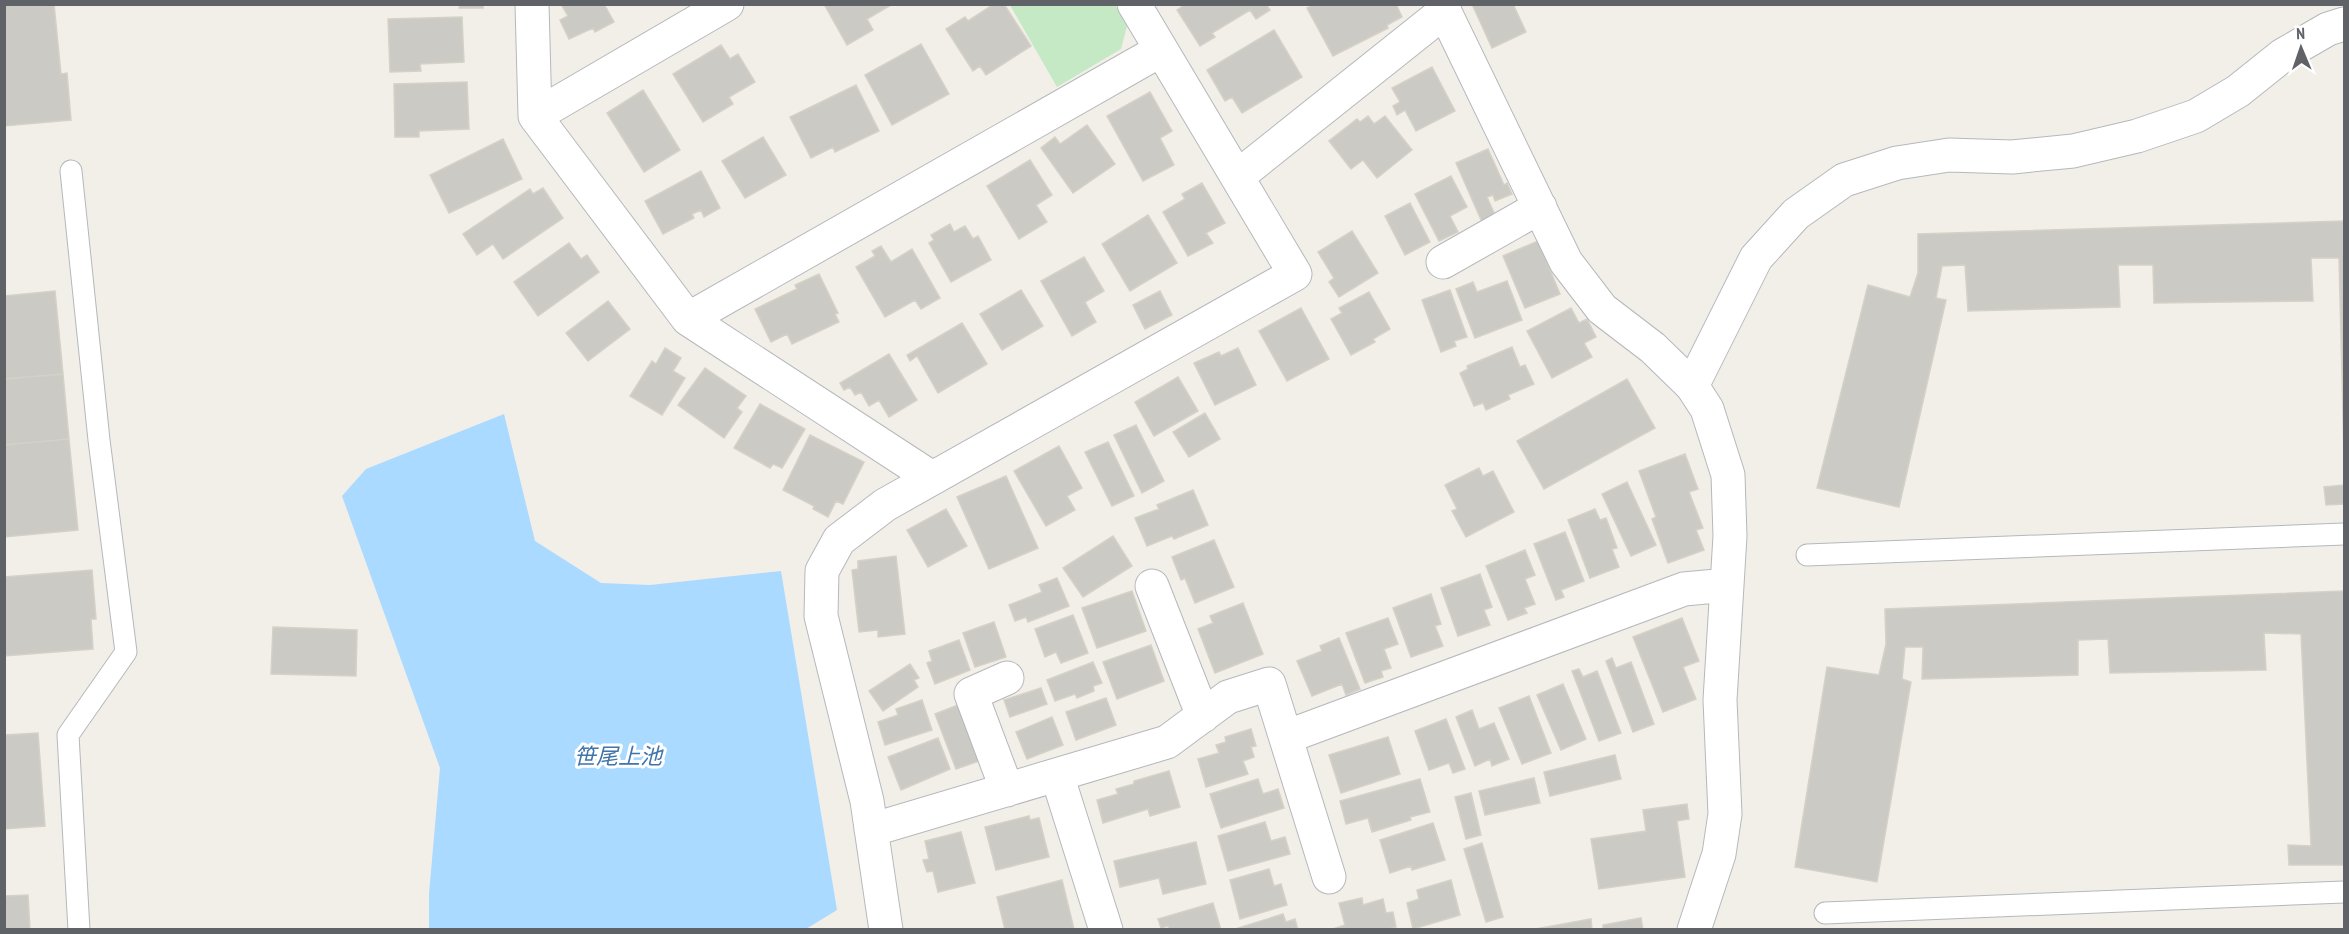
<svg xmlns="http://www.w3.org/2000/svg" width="2349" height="934" viewBox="0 0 2349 934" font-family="'PT Sans Narrow','Noto Sans JP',sans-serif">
<rect width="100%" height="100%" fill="#f1efe8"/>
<!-- green -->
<path fill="#c5e8c5" d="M1010 5H1115L1127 26 1121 49 1057 87Z"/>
<!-- water -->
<path fill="#aadaff" d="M504 414 535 541 601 583 650 585 781 571 837 910 806 929H429V894L440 768 342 496 366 469Z"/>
<!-- building -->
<path fill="#cccac5" stroke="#d6d1c6" stroke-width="1.5" d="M4 4H54L61 74 67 73 71 120 4 126Z
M460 4H483V8H459Z
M561 4H604L614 22 595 32 593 28 569 39 560 20 568 16Z
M824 4H891V5L867 19 873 30 847 45Z
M994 4H1004L1031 46 986 75 980 66 973 71 946 29 965 17 968 21Z
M1186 4H1266L1270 10 1256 19 1250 10 1212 33 1215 37 1200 46 1177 10Z
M1314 4H1396L1402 17 1387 25 1388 28 1333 56 1307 8Z
M1472 4H1513L1526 32 1492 48Z
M462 17 464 62 420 64 421 71 390 72 388 19Z
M1274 30 1302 77 1242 113 1232 97 1225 101 1207 70Z
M921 44 949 94 892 125 865 75Z
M721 45 730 59 738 54 755 82 729 97 733 104 703 122 673 74Z
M1432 67 1455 111 1416 131 1405 110 1397 115 1393 106 1400 102 1392 88Z
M467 82 469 129 419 131V137H395L394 84Z
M856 85 879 131 835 152 833 147 811 158 790 117Z
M643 90 680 150 644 172 607 113Z
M1150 92 1172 131 1160 138 1174 165 1143 181 1107 116Z
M1368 116 1374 124 1385 116 1412 150 1377 178 1363 160 1351 169 1329 141 1357 119 1360 122Z
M1087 125 1115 164 1073 193 1041 148 1055 137 1060 144Z
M763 137 786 175 745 198 722 161Z
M503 139 522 179 449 213 430 175Z
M1488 149 1504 185 1507 183 1512 194 1495 201 1493 195 1487 197 1495 215 1482 222 1456 163Z
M1030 160 1052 195 1036 205 1047 222 1019 239 987 186Z
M701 171 720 208 704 217 701 210 692 214 694 218 663 234 645 201Z
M1451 176 1467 207 1450 216 1458 232 1439 241 1415 194Z
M1202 183 1225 223 1206 233 1213 243 1188 256 1163 212 1185 199 1182 194Z
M543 188 563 218 503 259 493 244 477 255 463 234 530 189 533 194Z
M1410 203 1430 242 1405 255 1385 216Z
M1148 215 1177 263 1130 291 1102 244Z
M2344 221V455L2339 258H2311L2313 301 2154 303 2153 265H2118L2120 307 1968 311 1965 265 1942 266 1936 298 1946 300 1899 507 1817 488 1868 285 1910 297 1918 273V234Z
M950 224 954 232 965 226 973 239 978 236 991 260 951 282 929 243 934 240 931 235Z
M1352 231 1378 273 1339 297 1329 282 1334 278 1318 252Z
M1538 241 1560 294 1525 308 1503 256Z
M569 243 581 259 587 255 599 272 538 316 514 282Z
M881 246 891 262 912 249 940 298 921 309 915 300 885 317 856 267 875 256 872 251Z
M1084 257 1104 291 1085 302 1096 322 1072 336 1041 281Z
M819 274 838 313 835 314 839 322 792 344 787 334 771 342 755 309 797 289 795 285Z
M1507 281 1522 320 1475 338 1456 289 1473 282 1477 292Z
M1021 290 1043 326 1002 350 980 314Z
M1450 290 1467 337 1454 341 1456 346 1441 352 1422 300Z
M55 291 63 374 4 379V296Z
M1160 291 1172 315 1145 329 1133 305Z
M1369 292 1390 329 1373 339 1375 342 1351 355 1331 319 1342 313 1339 308Z
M608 301 630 329 588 361 566 333Z
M1301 308 1329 359 1287 381 1259 331Z
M1571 308 1579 323 1587 319 1596 337 1584 343 1592 357 1552 378 1527 331Z
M962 323 987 364 938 393 917 356 910 361 907 355Z
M1512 347 1520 367 1525 365 1534 384 1508 395 1510 399 1486 410 1483 403 1474 406 1460 373 1468 369 1467 366Z
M665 348 681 358 673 371 685 378 662 415 630 396 652 361 656 364Z
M1238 348 1256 385 1215 405 1194 363 1219 352 1221 356Z
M889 354 917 400 889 417 879 400 869 406 861 392 855 395 850 387 844 390 840 383Z
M705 368 746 396 737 408 742 412 724 438 678 405Z
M63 374 69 439 4 445V379Z
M1178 377 1198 411 1154 436 1135 402Z
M1627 379 1655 428 1544 489 1517 441Z
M760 404 805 429 782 468 773 464 770 468 734 448Z
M1205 413 1220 439 1189 457 1173 432Z
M1136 425 1164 481 1142 493 1114 435Z
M810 435 864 462 843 504 836 501 828 517 813 509 814 506 783 490Z
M69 439 78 530 4 537V445Z
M1108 442 1134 496 1112 506 1085 452Z
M1059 446 1082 488 1067 496 1075 510 1046 526 1014 471Z
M1685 454 1698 489 1689 492 1703 528 1696 530 1704 550 1668 563 1652 519 1656 517 1639 471Z
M1479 468 1483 476 1493 471 1514 512 1466 537 1452 511 1457 509 1445 485Z
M1006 476 1038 548 989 569 957 497Z
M1627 482 1656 545 1631 556 1602 494Z
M2344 485V504L2326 505 2324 487Z
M1193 490 1208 525 1174 539 1172 536 1147 546 1135 518 1159 509 1157 505Z
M946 509 967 546 928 567 907 530Z
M1595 509 1600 520 1606 518 1617 548 1612 549 1619 567 1590 578 1568 520Z
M1565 532 1584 581 1561 590 1564 597 1556 600 1534 544Z
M1113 536 1132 566 1083 597 1063 568Z
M1214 540 1234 587 1195 603 1185 578 1181 580 1172 557Z
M1525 550 1535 575 1525 579 1535 604 1524 608 1527 613 1508 620 1486 566Z
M896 556 905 634 878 637V630L859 632 852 570 858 569V561Z
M92 570 96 619H91L93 649 4 656V577Z
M1480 574 1492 607 1484 610 1490 625 1458 636 1441 588Z
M1057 578 1069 606 1028 622 1026 617 1015 621 1009 605 1042 592 1039 585Z
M1132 591 1146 631 1097 648 1082 608Z
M2344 591V865H2289L2288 845 2311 846 2301 634 2264 633 2266 670 2110 673 2108 639 2078 640V675L1922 679 1923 647H1905L1902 679 1911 682 1877 882 1795 867 1827 667 1879 675 1886 644 1885 609Z
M1431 594 1441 624 1435 626 1443 646 1411 657 1393 608Z
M1243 603 1263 654 1215 673 1198 629 1213 623 1210 616Z
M1073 615 1088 653 1061 663 1056 652 1045 657 1035 629Z
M1388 618 1398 644 1384 649 1391 668 1381 671 1383 677 1365 683 1346 633Z
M1682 618 1699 661 1683 667 1696 699 1663 712 1633 637Z
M994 622 1006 657 975 667 963 633Z
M273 627 357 630 356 676 271 674Z
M1339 638 1360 689 1346 695 1342 684 1312 696 1297 661 1322 651 1320 646Z
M959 640 970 670 935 684 927 663 932 661 929 651Z
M1151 645 1164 681 1117 699 1103 662Z
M1612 658 1616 668 1631 662 1654 724 1633 732 1606 661Z
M1093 662 1102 683 1093 686 1094 691 1077 698 1075 694 1055 701 1047 680Z
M910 664 919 678 914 680 918 687 883 711 869 691Z
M1579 669 1583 677 1597 671 1621 733 1599 741 1572 671Z
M1563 684 1586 739 1561 750 1537 695Z
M1041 688 1047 704 1010 717 1004 700Z
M1529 696 1551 753 1522 764 1499 708Z
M1106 698 1116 725 1076 740 1066 712Z
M922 700 932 730 885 745 878 722 898 715 896 709Z
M958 705 979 761 956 769 935 714Z
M1472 710 1479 729 1494 723 1509 759 1492 766 1490 759 1475 766 1456 717Z
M1052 717 1063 745 1027 759 1016 732Z
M1446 719 1465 769 1453 773 1449 763 1429 770 1415 731Z
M1251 729 1256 746 1251 747 1254 757 1243 761 1248 774 1206 787 1198 759 1219 753 1216 745 1226 742 1225 737Z
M38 733 45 826 4 829V735Z
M1388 737 1400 774 1341 793 1329 755Z
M938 738 950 769 901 790 888 757Z
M1615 755 1621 779 1550 796 1544 772Z
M1169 771 1180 807 1150 816 1148 809 1103 823 1097 800 1118 794 1116 789 1134 784V781Z
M1534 778 1540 803 1485 815 1479 791Z
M1258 779 1263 794 1278 789 1284 808 1221 828 1210 794Z
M1420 779 1430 812 1410 817 1411 820 1372 832 1368 818 1346 824 1340 801Z
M1471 793 1481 835 1466 839 1455 797Z
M1687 804 1689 819 1677 821 1685 877 1599 889 1591 839 1646 831 1643 810Z
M1029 816 1030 820 1039 818 1049 857 996 870 985 827Z
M1265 822 1271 841 1285 837 1290 854 1228 871 1218 836Z
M1433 823 1445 860 1412 870 1411 866 1390 873 1380 840Z
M961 832 975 883 938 892 933 871 927 872 923 860 929 859 925 841Z
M1196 842 1206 884 1163 894 1159 878 1120 887 1114 861Z
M1482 843 1503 917 1486 922 1464 849Z
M1269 869 1274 886 1281 884 1287 905 1240 919 1230 880Z
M1062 880 1074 929 1005 930 997 897Z
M1451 880 1460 915 1413 929 1407 903 1419 899 1417 890Z
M28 895 30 930H4V896Z
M1362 898 1363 905 1383 899 1386 913 1393 912 1396 927 1384 930H1330L1345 925 1339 903Z
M1213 903 1221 930H1169L1168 926 1161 928 1158 919Z
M1283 914 1286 922 1295 919 1298 930H1238V928Z
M1641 918 1643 930H1603V925Z
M1591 919 1592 930H1530Z"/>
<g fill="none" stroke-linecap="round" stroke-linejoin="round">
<defs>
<path id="service" d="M71 171 99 440 126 652 68 735 79 930
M1807 555 2344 534
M1825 913 2344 892"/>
<path id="minor" d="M532 4 535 116 688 319 932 478
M1441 4 1566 262 1602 309 1653 348 1692 386 1707 409 1728 475 1730 536 1720 700 1725 814 1719 854 1694 930
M535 116 727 4
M1237 177 1445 11
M1443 262 1540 207
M688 319 1161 50
M1152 586 1203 716
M1007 678 971 694 1007 790
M1286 737 1684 589 1727 585
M1057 775 1106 930
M871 830 1167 742 1228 697 1269 684 1329 877
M886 930 867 801 821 616 822 571 839 540 885 505 1295 274 1134 4"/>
<path id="tertiary" d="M1692 386 1756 258 1796 214 1844 180 1897 163 1949 155 2012 157 2073 151 2137 136 2196 116 2238 91 2283 55 2328 29 2344 24"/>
</defs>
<!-- service casing -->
<use href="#service" stroke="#b5b8bc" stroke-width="23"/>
<!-- minor casing -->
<use href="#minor" stroke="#b5b8bc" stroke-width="35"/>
<!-- tertiary casing -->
<use href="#tertiary" stroke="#b5b8bc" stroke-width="35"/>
<!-- service -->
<use href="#service" stroke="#fff" stroke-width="21"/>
<!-- minor -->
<use href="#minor" stroke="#fff" stroke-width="33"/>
<!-- tertiary -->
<use href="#tertiary" stroke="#fff" stroke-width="33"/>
</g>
<g text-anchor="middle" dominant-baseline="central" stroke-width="6" stroke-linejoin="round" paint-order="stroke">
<!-- water labels -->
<g font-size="22" font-style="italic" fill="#4174aa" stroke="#fff">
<text x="618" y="756">笹尾上池</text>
</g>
</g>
<!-- border -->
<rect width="2349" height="934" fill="none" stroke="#5f6368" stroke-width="12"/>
<!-- north arrow -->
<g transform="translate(2301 48) rotate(358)" stroke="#ffffff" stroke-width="4.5" paint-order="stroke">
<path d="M0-4.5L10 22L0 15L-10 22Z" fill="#5f6368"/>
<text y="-9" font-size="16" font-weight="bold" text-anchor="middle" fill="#5f6368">N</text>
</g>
</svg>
